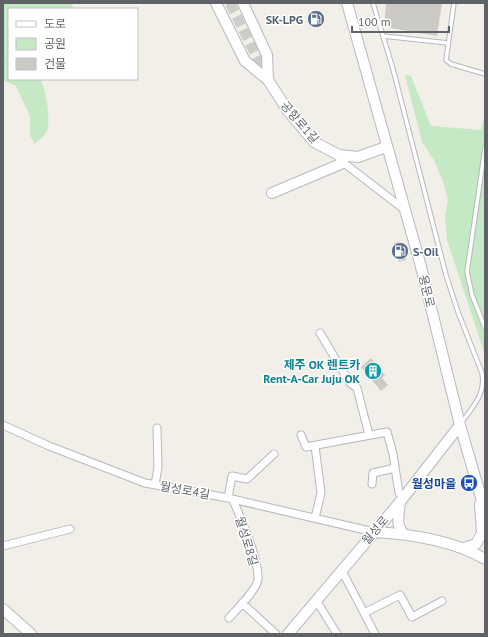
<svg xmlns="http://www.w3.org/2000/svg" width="488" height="637" viewBox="0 0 488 637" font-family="'PT Sans','Noto Sans KR',sans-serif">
<rect width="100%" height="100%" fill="#f1efe8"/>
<!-- green -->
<path fill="#c5e8c5" d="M3 3H71L74 9H9V62L7 63 9 64V79H40C46 88 52 124 46 133 43 137 38 141 34 144L30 135V116L16 86 3 80Z
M405 75 411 76 431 126 481 130 485 113V355L447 240 445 216 448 200 443 181 434 160 422 142Z"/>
<!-- building -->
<path fill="#cccac5" d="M386 3H442L437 36 384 27Z
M400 241 406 260 399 262 394 243Z
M371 358 385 375 382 378 388 385 381 391 361 367Z"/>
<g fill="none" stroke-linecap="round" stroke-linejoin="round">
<!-- secondary-tunnel -->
<path stroke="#ccccc8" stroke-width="10" stroke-dasharray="10 5" stroke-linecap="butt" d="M230 3 268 80"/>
<defs>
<path id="lane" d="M373 3 393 69 446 275 458 312 482 373C486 394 473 406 462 422
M454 3 446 60 451 64 485 74
M383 36 448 43
M485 148 467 272 472 295 485 328"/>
<path id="street" d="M340 160 405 210
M320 333 350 383 357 388 369 435
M3 425 49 446 145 483 228 498 374 532
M301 435 306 447 387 432 393 454 399 493 404 497
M372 484 373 473 395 468
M155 485 158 467 157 428
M228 498 232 476 247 479 274 454
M315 518 321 493 315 446
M3 546 70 529
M341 569 375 634
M316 600 337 634
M242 603 276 634
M364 613 400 595 412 617 442 601
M229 618C236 610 257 590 258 579 259 559 241 519 233 500"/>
<path id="secondary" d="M216 3 245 61 268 80 288 111 314 142 339 155 358 157 386 147
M243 3 267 55 268 80
M347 3 420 263 460 425 485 511
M272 193 343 163
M400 502C399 513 395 526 404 534
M374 532C411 534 452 540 485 559
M464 548 476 544 482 533 480 504
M3 609 31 634
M288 634 400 502 460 425"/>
</defs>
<!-- lane casing -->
<use href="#lane" stroke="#b5b8bc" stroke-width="5.5"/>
<!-- street casing -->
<use href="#street" stroke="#b5b8bc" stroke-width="9"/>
<!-- secondary casing -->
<use href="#secondary" stroke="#b6babf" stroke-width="12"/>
<!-- lane -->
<use href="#lane" stroke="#fff" stroke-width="3.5"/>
<!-- street -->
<use href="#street" stroke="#fff" stroke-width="7"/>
<!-- secondary -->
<use href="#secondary" stroke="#fff" stroke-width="10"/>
</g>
<!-- icons -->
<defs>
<symbol id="fuel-disc" viewBox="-11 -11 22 22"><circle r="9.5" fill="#5c6f8a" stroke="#fff"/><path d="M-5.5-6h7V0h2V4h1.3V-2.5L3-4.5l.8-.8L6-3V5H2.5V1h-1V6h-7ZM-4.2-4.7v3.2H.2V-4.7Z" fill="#fff"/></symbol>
<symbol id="building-disc" viewBox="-11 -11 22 22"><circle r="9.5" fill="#0f9aa8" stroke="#fff"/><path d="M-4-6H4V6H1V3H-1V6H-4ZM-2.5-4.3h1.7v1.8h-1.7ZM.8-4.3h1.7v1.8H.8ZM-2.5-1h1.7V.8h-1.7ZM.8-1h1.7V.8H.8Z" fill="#fff"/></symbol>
<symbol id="bus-disc" viewBox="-11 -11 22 22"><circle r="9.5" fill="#1a4fb4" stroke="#fff"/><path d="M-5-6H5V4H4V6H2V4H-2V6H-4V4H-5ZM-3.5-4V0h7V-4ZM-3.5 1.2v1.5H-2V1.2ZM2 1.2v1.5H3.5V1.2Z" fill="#fff"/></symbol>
</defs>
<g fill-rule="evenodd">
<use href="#fuel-disc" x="306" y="9" width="20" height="20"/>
<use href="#fuel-disc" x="390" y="241" width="20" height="20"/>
<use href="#building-disc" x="363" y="361" width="20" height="20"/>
<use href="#bus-disc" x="459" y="473" width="20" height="20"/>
</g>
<g text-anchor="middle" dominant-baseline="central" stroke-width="3" stroke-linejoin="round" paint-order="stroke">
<!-- service labels -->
<g font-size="12" font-weight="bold" fill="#4e5e75" stroke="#fff" text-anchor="end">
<text x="303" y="19">SK-LPG</text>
<text x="413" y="251" text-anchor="start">S-Oil</text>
</g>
<!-- street labels -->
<g font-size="12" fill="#5f6368" stroke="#fff">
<text transform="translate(300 122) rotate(49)">공항로1길</text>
<text transform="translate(427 291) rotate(76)">용문로</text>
<text transform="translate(185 490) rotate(10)">월성로4길</text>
<text transform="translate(375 530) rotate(-49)">월성로</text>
<text transform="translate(247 541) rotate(73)">월성로8길</text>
</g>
<!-- culture labels -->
<g font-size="12" font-weight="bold" fill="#0d838f" stroke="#fff" text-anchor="end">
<text x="360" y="364">제주 OK 렌트카<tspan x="360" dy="14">Rent-A-Car Juju OK</tspan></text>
</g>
<!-- transit labels -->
<g font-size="12" font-weight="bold" fill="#164399" stroke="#fff" text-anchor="end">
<text x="456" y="483">월성마을</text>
</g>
</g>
<!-- border -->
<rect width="488" height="637" fill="none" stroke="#5f6368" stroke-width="8"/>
<!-- legend -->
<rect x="8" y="8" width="130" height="72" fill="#ffffff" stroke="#bfc1c3"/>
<rect x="16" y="21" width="20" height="6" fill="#ffffff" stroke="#bfc1c3"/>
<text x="44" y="28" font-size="12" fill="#5f6368">도로</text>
<rect x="16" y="38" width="20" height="12" fill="#c5e8c5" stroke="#bfc1c3"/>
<text x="44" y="48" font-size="12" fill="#5f6368">공원</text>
<rect x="16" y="58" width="20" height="12" fill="#cccac5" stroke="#bfc1c3"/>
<text x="44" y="68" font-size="12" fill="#5f6368">건물</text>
<!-- scale -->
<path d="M352 26v6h97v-6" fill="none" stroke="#5f6368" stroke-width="2"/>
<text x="358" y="26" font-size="12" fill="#5f6368" stroke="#ffffff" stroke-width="3" paint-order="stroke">100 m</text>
</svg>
